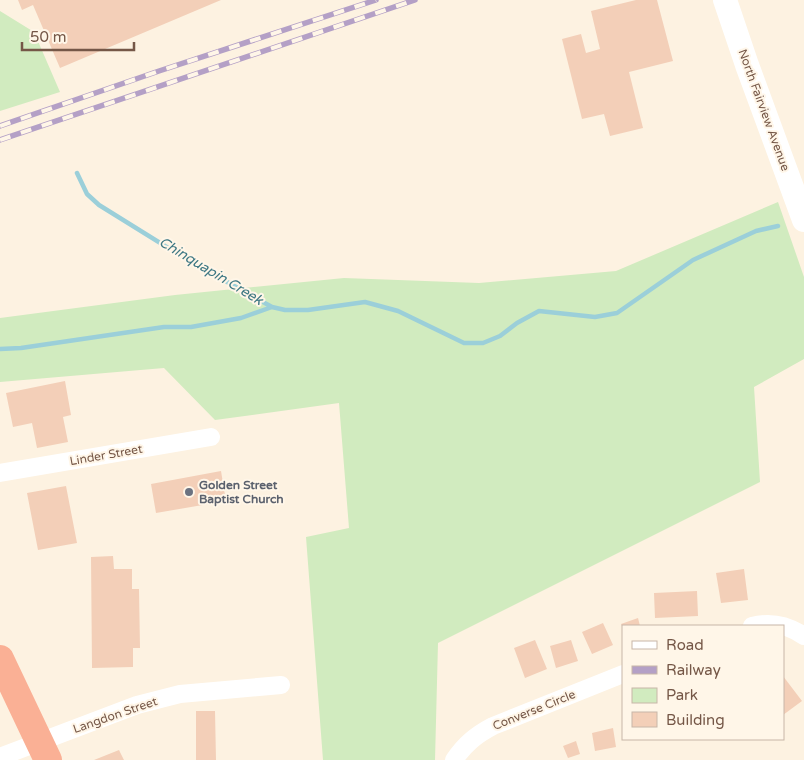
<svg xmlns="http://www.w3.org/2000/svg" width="804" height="760" viewBox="0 0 804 760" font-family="'Varela Round',sans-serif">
<rect width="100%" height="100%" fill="#fdf2e1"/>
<!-- green -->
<path fill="#d1ebbf" d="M0 11 34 32 60 92 0 111Z
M778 202 804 277V359L754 387 760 482 438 643 435 760H323L306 537 349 528 339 403 215 420 164 368 0 382V318L175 295 344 278 479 283 616 271Z"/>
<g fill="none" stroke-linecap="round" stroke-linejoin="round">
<!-- stream -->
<path stroke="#9bcfd9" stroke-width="4.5" d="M77 173 87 194 99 205 186 259 272 307 285 310H308L365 302 398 311 464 343H483L500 336 517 323 539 311 595 317 617 313 693 260 756 231 778 226
M0 349 21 348 164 327H191L241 318 272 307"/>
</g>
<!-- building -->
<path fill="#f3cfb8" d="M18 0H221L60 68 33 5 22 10Z
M636 0H657L673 61 629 72 643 128 610 136 604 114 582 119 562 39 581 34 586 53 600 49 591 11Z
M65 381 71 415 63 417 68 442 37 448 32 423 13 427 6 393Z
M221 471 226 501 156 513 151 484Z
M66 486 77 543 38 550 27 493Z
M113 556 114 569H132V589H139L140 648H133V667L92 668 91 557Z
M744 569 748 600 721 603 716 573Z
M697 591 698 616 655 618 654 593Z
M638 618 640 626H622L621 624Z
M603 623 613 645 592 654 582 632Z
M535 640 547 669 525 678 514 648Z
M571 640 578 661 556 668 550 646Z
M783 676 802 701 783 715Z
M196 711H215L216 760H196Z
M613 728 616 747 595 751 592 733Z
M576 741 580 754 568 758 563 746Z
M119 750 124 760H94Z"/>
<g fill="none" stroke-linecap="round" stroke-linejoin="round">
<!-- street -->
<path stroke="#fff" stroke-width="18" d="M0 473 211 437
M752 626C771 621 788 625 804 636
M0 757 137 705 180 694 281 685
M454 760C465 744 476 735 493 726L623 674"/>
<!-- secondary -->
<path stroke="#fff" stroke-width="24" d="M725 0 747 65 804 220"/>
<!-- highway -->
<path stroke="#fab095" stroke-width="28" d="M0 659 48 760"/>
<defs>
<path id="rail" d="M0 126 159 71 376 0
M0 140 415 0"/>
</defs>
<!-- rail casing -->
<use href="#rail" stroke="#b4a0c6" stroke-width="5.5"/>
<!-- rail -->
<use href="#rail" stroke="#fff6e8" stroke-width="4" stroke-dasharray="11" stroke-linecap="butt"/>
</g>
<!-- markers -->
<circle fill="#6b7280" stroke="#fff6e8" stroke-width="2" cx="189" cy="492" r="5"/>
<g text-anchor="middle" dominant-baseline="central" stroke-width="4" stroke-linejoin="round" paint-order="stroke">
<!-- street labels -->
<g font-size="12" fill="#755747" stroke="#fff6e8">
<text transform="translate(764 110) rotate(70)">North Fairview Avenue</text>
<text transform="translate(106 455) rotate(-10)">Linder Street</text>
<text transform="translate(534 710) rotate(-22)">Converse Circle</text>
<text transform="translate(115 715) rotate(-19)">Langdon Street</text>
</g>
<!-- worship labels -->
<g font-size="12" font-weight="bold" fill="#5b616d" stroke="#fff6e8" text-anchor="start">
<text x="199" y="485">Golden Street<tspan x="199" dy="14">Baptist Church</tspan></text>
</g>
<!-- water labels -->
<g font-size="14" font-style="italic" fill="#3d7783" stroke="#fff6e8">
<text transform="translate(211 271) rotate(31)">Chinquapin Creek</text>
</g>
</g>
<!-- legend -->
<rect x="622" y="625" width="162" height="115" fill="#fff6e8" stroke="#c8b6a8"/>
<rect x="632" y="641" width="25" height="8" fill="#ffffff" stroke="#c8b6a8"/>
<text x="666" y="650" font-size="15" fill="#755747">Road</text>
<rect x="632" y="666" width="25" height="8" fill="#b4a0c6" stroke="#c8b6a8"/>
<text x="666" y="675" font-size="15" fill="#755747">Railway</text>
<rect x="632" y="688" width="25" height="15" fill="#d1ebbf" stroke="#c8b6a8"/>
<text x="666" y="700" font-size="15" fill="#755747">Park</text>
<rect x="632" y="712" width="25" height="15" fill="#f3cfb8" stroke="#c8b6a8"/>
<text x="666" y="725" font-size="15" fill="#755747">Building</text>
<!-- scale -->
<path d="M22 42v8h112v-8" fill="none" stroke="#755747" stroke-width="2.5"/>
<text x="30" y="42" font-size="15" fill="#755747" stroke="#fff6e8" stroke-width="4" paint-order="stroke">50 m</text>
</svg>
